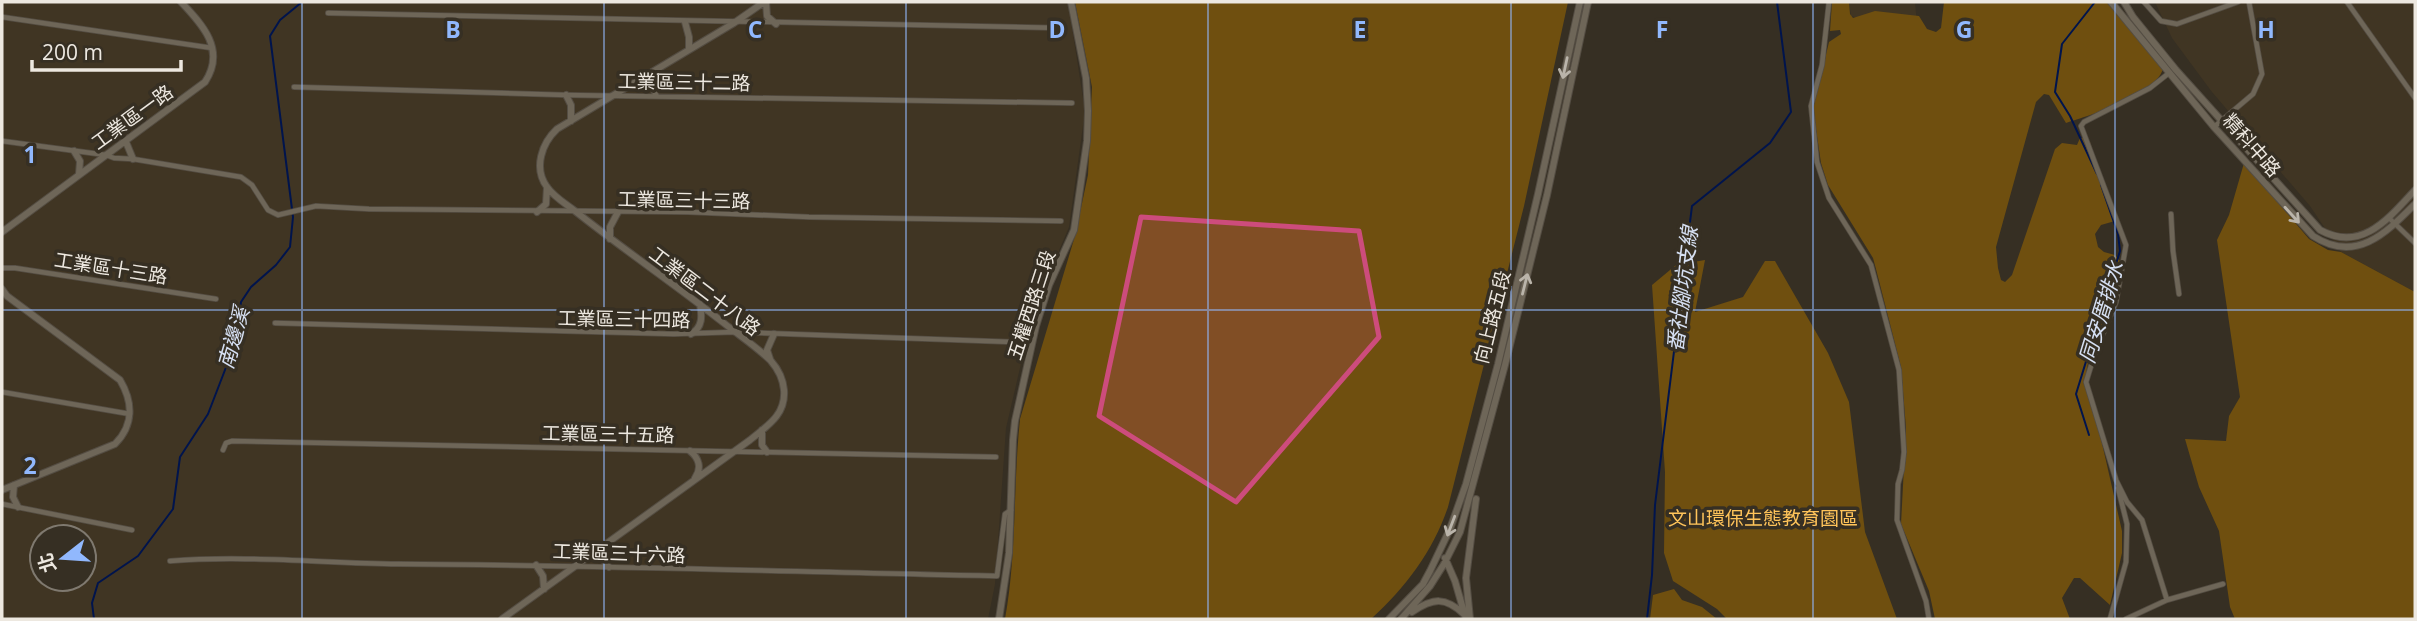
<svg xmlns="http://www.w3.org/2000/svg" width="2417" height="621" viewBox="0 0 2417 621" font-family="'Open Sans','Noto Sans TC',sans-serif">
<rect width="100%" height="100%" fill="#362f23"/>
<!-- built -->
<path fill="#403523" fill-rule="evenodd" d="M2 2H1068L1085 111 1069 227 1033 312 1006 428 995 584 988 619H2ZM42 537H84V579H42Z
M1849 2H1915L1917 24 1864 20 1851 16Z
M2155 2H2415V292L2341 252 2310 206 2212 92 2172 38Z"/>
<!-- green -->
<path fill="#6f4f0f" d="M1075 2H1568L1524 206 1448 507C1433 551 1406 587 1371 619H1005C1017 553 1013 486 1020 419L1075 236 1088 175 1092 87Z
M1832 2H1849L1850 14 1853 18 1875 11 1919 16 1927 29 1936 32 1941 28 1944 2H2112L2163 69C2154 96 2091 115 2066 123L2049 95 2044 94 2036 102 1996 247 1998 268 2001 280 2005 282 2012 275 2055 149 2062 143 2077 145 2080 138H2085L2090 142 2115 221 2101 225 2095 234 2098 247 2104 252 2115 255 2120 261 2111 300 2088 363 2086 373 2122 531V553L2110 605 2080 578H2074L2062 598 2070 619H1935L1929 591 1901 524 1906 428 1901 367 1876 269 1873 258 1828 185 1821 163 1813 109 1829 42 1841 34 1840 30 1830 31Z
M2244 163 2309 239 2328 250 2341 252 2415 292V619H2235L2230 607 2219 531 2199 487 2185 439 2226 441 2229 416 2240 397 2217 240 2229 215Z
M1705 260 1695 312 1743 297 1765 261H1775L1828 353 1849 402 1865 532 1897 619H1727L1717 609 1673 581 1664 553 1665 472 1652 285 1676 265Z
M1674 589 1682 600 1702 607 1717 619H1650L1653 595Z"/>
<g fill="none" stroke-linecap="round" stroke-linejoin="round">
<!-- stream -->
<path stroke="#00144d" stroke-width="2" d="M2095 2 2062 44 2055 92 2070 116 2097 174
M2089 435 2076 394 2120 251 2118 234 2101 185
M94 619 92 603 98 583 138 556 173 509 180 457 208 414 235 344 241 302 251 287 276 265 290 247 293 217 270 36 280 20 302 2
M1647 619 1652 575 1655 505 1692 206 1770 143 1791 112 1777 2"/>
<defs>
<path id="street" d="M1829 2 1822 65 1811 106 1817 162 1829 198 1871 265 1899 370 1904 452 1902 470 1898 484 1897 520 1926 601 1929 619
M2144 2 2161 21 2177 24 2238 2
M2347 2 2415 98
M328 13 1062 28
M2 17 212 48
M652 73 649 85 657 96
M294 87 566 95 1072 103
M2214 127 2253 94 2262 74 2249 2
M2 141 106 155 114 158 133 159 241 177 252 185 268 210 278 215 316 206 369 209 688 212 809 217 1061 221
M2171 214 2173 251 2179 294
M2389 218 2415 243
M2 268H15L216 299
M275 323 674 334 735 332 1013 342
M2 392 130 414
M223 450 226 443 232 441 996 457
M2 504 132 530
M170 561C245 555 322 563 398 564 598 565 797 572 997 576L1005 514 1011 510
M2167 600 2142 520 2127 502 2116 480 2086 382 2095 353 2116 302 2126 245 2081 126 2084 122 2150 88 2169 73
M2110 619 2126 562 2127 524 2118 488
M2126 619 2167 600 2223 584"/>
<path id="secondary" d="M766 2 767 16 776 24
M2111 2 2214 127 2313 236C2356 264 2386 233 2415 204
M2124 2 2133 17 2176 70 2320 230C2362 253 2389 218 2415 190
M685 22 689 37V48
M566 95 571 105V121
M126 142 133 159
M74 151 80 161 79 174
M537 212 546 204 547 187
M2 232 205 82C226 50 203 25 181 2
M610 239V227L618 212
M2 289 7 296 120 380C133 402 134 425 115 444L2 490
M691 334C703 327 702 316 700 304
M770 359 767 350 774 334
M762 430V445L767 452
M690 451C699 458 702 468 695 478
M14 485 13 497 18 507
M603 547 605 563 609 567
M1445 558 1455 581 1466 619
M536 565 543 576 544 589
M1412 612C1433 598 1445 596 1465 615
M502 619 750 440C767 426 786 415 784 390 783 379 778 369 771 361 757 347 740 336 725 324 676 285 624 250 575 211 566 204 554 197 547 187 533 168 542 143 557 129L734 23 764 2
M999 619 1009 553 1013 440 1015 421 1036 326 1049 285 1074 230 1087 141 1088 111 1086 78 1071 2
M1389 619 1423 584 1430 571 1450 529 1466 484 1498 364 1538 194 1580 2
M1401 619 1430 586 1444 564 1460 532 1505 365 1547 195 1588 2
M1470 619 1466 578 1476 499"/>
</defs>
<!-- street casing -->
<use href="#street" stroke="#544d43" stroke-width="6"/>
<!-- secondary casing -->
<use href="#secondary" stroke="#544d43" stroke-width="8"/>
<!-- street -->
<use href="#street" stroke="#6e6658" stroke-width="4.5"/>
<!-- secondary -->
<use href="#secondary" stroke="#6e6658" stroke-width="6"/>
</g>
<!-- one-way arrows -->
<defs><path id="oneway-shaft" d="M-6 0H5M1.5-3L5.5 0L1.5 3" fill="none" stroke-width="1.6" stroke-linecap="round" stroke-linejoin="round" transform="scale(1.75)"/></defs>
<g stroke="#bab4aa">
<use href="#oneway-shaft" transform="translate(1565 68) rotate(102)"/>
<use href="#oneway-shaft" transform="translate(2292 215) rotate(48)"/>
<use href="#oneway-shaft" transform="translate(1525 284) rotate(-76)"/>
<use href="#oneway-shaft" transform="translate(1451 526) rotate(111)"/>
</g>
<!-- marked area -->
<path fill="#cd4c7c" fill-opacity="0.2" stroke="#cd4c7c" stroke-width="5" stroke-linejoin="round" d="M1141 217 1359 231 1379 337 1236 502 1099 416Z"/>
<!-- grid -->
<path fill="none" stroke="#91b8fd" stroke-width="2" stroke-opacity="0.55" d="M302 2V619M604 2V619M906 2V619M1208 2V619M1511 2V619M1813 2V619M2115 2V619M2 310H2415"/>
<g text-anchor="middle" dominant-baseline="central" stroke-width="7" stroke-linejoin="round" paint-order="stroke">
<!-- street labels -->
<g font-size="19" fill="#ede8e0" stroke="#362f23">
<text transform="translate(684 82) rotate(1)">工業區三十二路</text>
<text transform="translate(132 117) rotate(-36)">工業區一路</text>
<text transform="translate(2252 145) rotate(49)">精科中路</text>
<text transform="translate(684 200) rotate(1)">工業區三十三路</text>
<text transform="translate(111 268) rotate(9)">工業區十三路</text>
<text transform="translate(705 291) rotate(37)">工業區二十八路</text>
<text transform="translate(1031 305) rotate(-72)">五權西路三段</text>
<text transform="translate(1492 317) rotate(-76)">向上路五段</text>
<text transform="translate(624 319) rotate(1)">工業區三十四路</text>
<text transform="translate(608 434) rotate(1)">工業區三十五路</text>
<text transform="translate(619 553) rotate(2)">工業區三十六路</text>
</g>
<!-- park labels -->
<g font-size="19" fill="#ffc45a" stroke="#362f23">
<text x="1763" y="518">文山環保生態教育園區</text>
</g>
<!-- water labels -->
<g font-size="21" font-style="italic" fill="#d6e0f3" stroke="#362f23">
<text transform="translate(1682 289) rotate(-83)">番社腳坑支線</text>
<text transform="translate(2101 312) rotate(-73)">同安厝排水</text>
<text transform="translate(233 338) rotate(-74)">南邊溪</text>
</g>
</g>
<g font-size="23" text-anchor="middle" font-weight="bold" fill="#91b8fd" stroke="#362f23" stroke-width="7" stroke-linejoin="round" paint-order="stroke">
<text x="453" y="38">B</text>
<text x="755" y="38">C</text>
<text x="1057" y="38">D</text>
<text x="1360" y="38">E</text>
<text x="1662" y="38">F</text>
<text x="1964" y="38">G</text>
<text x="2266" y="38">H</text>
<text x="30" y="163">1</text>
<text x="30" y="474">2</text>
</g>
<!-- border -->
<rect width="2417" height="621" fill="none" stroke="#ede8e0" stroke-width="7"/>
<!-- north arrow -->
<g transform="translate(63 558) rotate(253)"><circle r="33" fill="#362f23" stroke="#7f796f" stroke-width="2"/>
<path d="M0-5L12 26L0 18L-12 26Z" fill="#91b8fd"/>
<text y="-10" font-size="19" font-weight="bold" text-anchor="middle" fill="#ede8e0">北</text>
</g>
<!-- scale -->
<path d="M32 60v10h149v-10" fill="none" stroke="#ede8e0" stroke-width="3.5"/>
<text x="42" y="60" font-size="21" fill="#ede8e0" stroke="#362f23" stroke-width="5" paint-order="stroke">200 m</text>
</svg>
